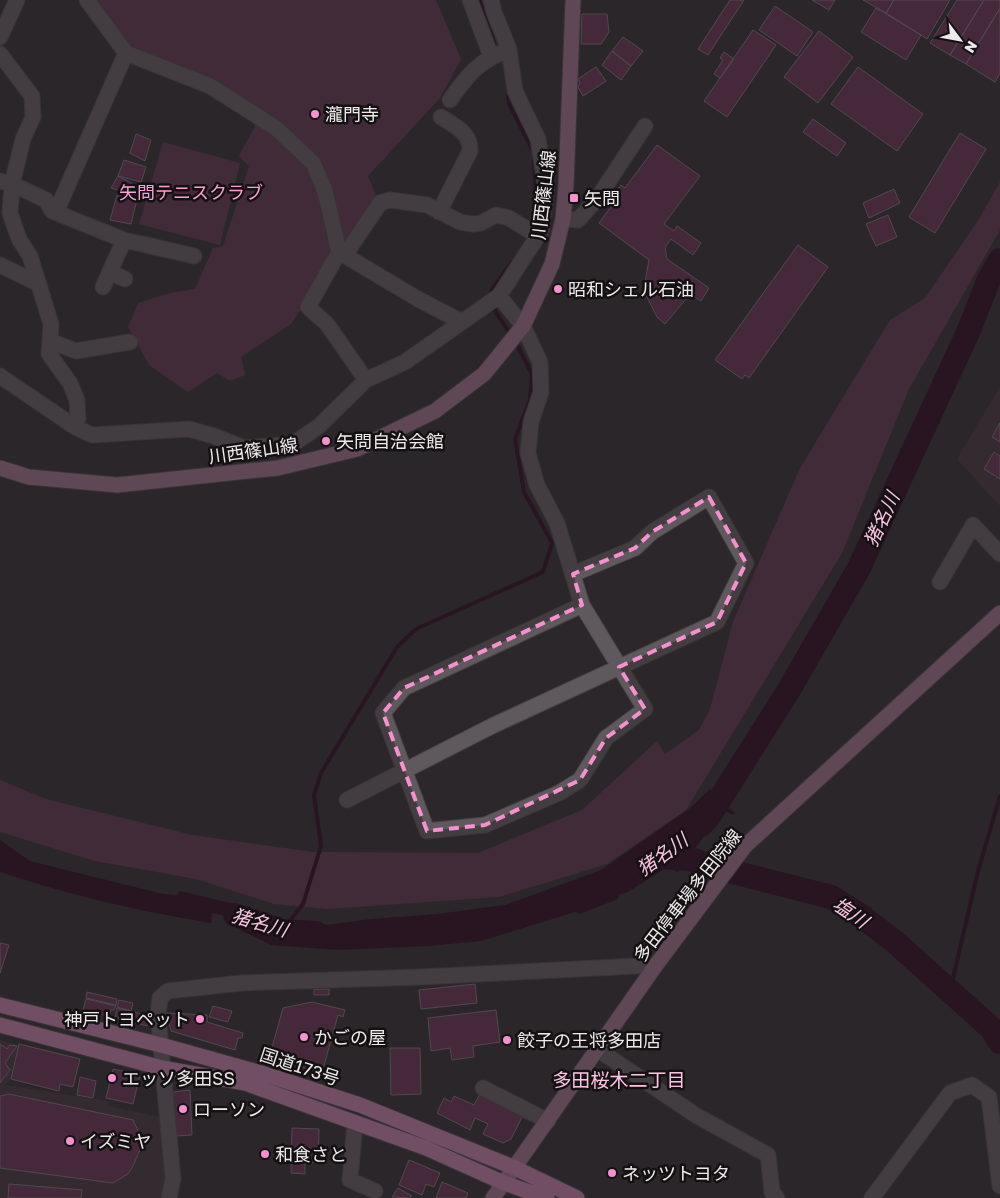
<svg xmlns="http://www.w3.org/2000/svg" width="1000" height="1198" viewBox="0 0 1000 1198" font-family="'Golos Text','Noto Sans JP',sans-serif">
<rect width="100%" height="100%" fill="#2c272a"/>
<!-- built -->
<path fill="#3c3137" d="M1000 387V506L957 459Z
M0 1040 19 1045 11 1079 5 1085 108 1101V1106L161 1117 165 1185 162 1198H0Z"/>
<!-- green -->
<path fill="#5c324c" d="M89 0H436L461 59 440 98 368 176 376 196 291 324 241 357 245 375 230 381 217 373 188 392 149 365 128 327 138 303 170 293 195 289 213 248 223 246 249 166 239 156 257 122 237 97 128 51Z
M163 142 240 163 220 245 139 224Z
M1000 182V230L909 389 842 553 686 810 607 864 499 897 328 909 274 904 196 879 95 861 0 832V780L46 799 192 835 313 852 478 853 582 810 657 741 665 754 699 730 710 709 733 622 800 468 890 320 925 298 979 219Z"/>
<!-- water -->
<path fill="#240018" d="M710 789 735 813 732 815 726 811 715 826 712 825 678 872C664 865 654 867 639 872L635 868 629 874 628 880 621 886 623 892 619 893 618 899 580 914 575 912 481 941 429 946 338 950 271 945 234 927 236 918 212 913 211 923C138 911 69 895 0 872V840L30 861 163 894 177 895 180 891 243 906 271 932 316 929 326 925 371 919 437 914 505 905 601 870 690 808Z"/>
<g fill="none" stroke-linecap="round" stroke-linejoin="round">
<!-- stream -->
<path stroke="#240018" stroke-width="4" d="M479 0 494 43
M508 90 509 104 532 149
M534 159 537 207
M492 295 491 291 512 262
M493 305 495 311 511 335
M282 931 303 904 321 846 314 795 321 773 397 647 416 629 543 572 552 543 524 492 515 439 530 400 532 374 515 341
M950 991 978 871 1000 796"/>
<!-- river -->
<path stroke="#240018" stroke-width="24" d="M701 825 708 818 790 688 859 568 969 330 989 279 1000 260
M662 857 690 859 721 869 831 897 860 915 894 941 991 1028 1000 1042
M598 888 621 882 666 854
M235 915 282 931 316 933"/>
</g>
<!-- building -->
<path fill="#672a51" stroke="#7a7477" d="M730 0H744L708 55 698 49Z
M812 0H835L829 10Z
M863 0H894L886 13Z
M894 0H950L927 39 886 13Z
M957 0H984L950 55 930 43Z
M984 0H1000V8L966 64 950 55Z
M775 6 813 32 797 56 759 30Z
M876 8 921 35 906 60 861 32Z
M1000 8V73L995 82 966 64Z
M582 14H607L609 32 601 44H581Z
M753 30 776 45 727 117 704 101Z
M819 31 853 57 818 103 784 77Z
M623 37 643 51 631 66 612 51Z
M612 51 631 66 621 80 602 65Z
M724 52 734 59 720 78 714 74 723 60 720 58Z
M596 67 606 81 583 96 578 87 580 83 578 79Z
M858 67 923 114 897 151 831 104Z
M813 119 846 143 837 156 803 132Z
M960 133 986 149 935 233 909 217Z
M136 134 151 140 145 161 130 153Z
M657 145 700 176 664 224 674 231 677 226 701 243 693 255 671 239 665 247 667 259 709 288 701 301 690 294 665 324 657 317 646 295 645 282 649 260 599 223 619 196 615 193 621 185 625 188Z
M124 160 146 167 141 182 118 176Z
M118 176 133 184 130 194 111 188Z
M894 189 900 203 869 218 863 203Z
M117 195 136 203 131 224 110 220Z
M888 215 897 237 876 246 866 224Z
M798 245 828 267 749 378 745 375 742 379 715 360Z
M1000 423V442L992 437Z
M994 452 1000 456V479L984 469Z
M0 943 9 945 0 973Z
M475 984 477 1003 421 1009 419 990Z
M314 989H329V995H314Z
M87 992 117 999 116 1005 86 998Z
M86 999 116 1006 114 1010H111L109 1016 83 1010Z
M119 1000 133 1003 131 1011 117 1007Z
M312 1002 345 1010 343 1017 338 1015 322 1073 269 1058 283 1008Z
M213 1006 232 1011 228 1022 209 1017Z
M117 1008 150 1016 147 1026 115 1018Z
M496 1010 500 1042 473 1046 474 1057 452 1060 450 1048 431 1051 428 1018Z
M166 1013 207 1015V1022L243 1033 242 1038H238L235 1050 171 1031Z
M0 1044 7 1049 10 1045 17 1046 5 1063 10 1070 0 1083Z
M19 1044 80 1059 73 1087 60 1084 59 1091 11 1079Z
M390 1048H420L421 1094 391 1095Z
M113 1069 140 1075 133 1104 106 1098Z
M80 1077 96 1081 93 1098 77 1095Z
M190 1090 192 1135 176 1136 173 1092Z
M9 1094 133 1120 140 1135 141 1147 133 1166 128 1174 113 1183 0 1168V1096Z
M480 1094 523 1115 511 1139 503 1143 483 1134 488 1124 475 1118 470 1130 437 1113 444 1098 451 1102 454 1096 474 1105Z
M292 1128 319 1129 318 1163 305 1162V1174L291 1173Z
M409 1160 440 1173 434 1187 426 1184 422 1195 399 1185Z
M442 1182 468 1193 466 1198H436Z
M9 1184 82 1190 81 1198H8Z
M398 1188 412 1196 410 1198 392 1197Z"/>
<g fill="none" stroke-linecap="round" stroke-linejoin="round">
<defs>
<path id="minor" d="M87 0 126 53 210 86 276 128 313 163 325 191 339 252 308 307 327 324 366 380
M470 0 491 56
M0 37 17 0
M0 54 32 96 33 117 23 139 12 184 46 200 52 211 124 240 194 256 143 244
M450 100C469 73 478 62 509 49
M0 181 12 184 10 213 19 239 30 256 51 324 49 354 70 383 77 400 78 419 75 427
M56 212 126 53
M439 212 470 151C471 133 455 126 441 117
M563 219 578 220 597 199 645 126
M339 252 418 299 462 322
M345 255 380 203 390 200 427 205 460 222 473 224 481 223 496 215 509 218 538 236
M0 265 39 284
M110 272 125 279
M103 287 124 240
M499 296 523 326 540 362 541 392 531 422 528 453 537 485 557 523 582 605 645 709 606 738 580 780 559 793 485 825 427 831 383 713 404 688 582 605
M50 341 76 351 130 342
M0 376 75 427 92 435 189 429 214 436 244 448 293 444 319 426 366 380 405 362 499 296 541 231 546 190 538 139 515 91 509 49 494 12 491 0
M940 582 973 525 1000 554
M347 800 492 726 717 622 746 563 709 497 652 532 635 548 573 574
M597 1049 697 1116 768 1155 772 1192 777 1198
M483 1088 548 1121
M355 1123 350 1180 375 1191
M169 1198 173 1179 158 1014 160 998 168 991 241 983 420 977 656 965
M872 1198 950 1093 972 1085 989 1097 1000 1186"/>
<path id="major" d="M0 468 29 477 117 485 278 468 357 449 435 411 484 374 523 326 552 264 563 219 566 186 573 0
M493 1198 656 965 745 846 1000 613"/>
<path id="highway" d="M0 1005 161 1045 261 1073 360 1105 515 1168 577 1198
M0 1025 162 1068 245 1083 426 1148 504 1183 547 1198"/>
</defs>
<!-- minor casing -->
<use href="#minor" stroke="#494447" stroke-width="17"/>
<!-- major casing -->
<use href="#major" stroke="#494447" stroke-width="17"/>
<!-- highway casing -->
<use href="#highway" stroke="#494447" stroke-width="17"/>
<!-- minor -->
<use href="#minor" stroke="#5f595d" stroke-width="15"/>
<!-- major -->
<use href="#major" stroke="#9d6f8c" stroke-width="15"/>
<!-- highway -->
<use href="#highway" stroke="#c77eab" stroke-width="15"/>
</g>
<!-- marked area -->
<path d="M0 0H1000V1198H0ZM709 497 746 563 717 622 619 667 645 709 606 738 580 780 485 825 427 831 383 713 404 688 582 605 573 574 635 548 652 532Z" fill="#2c272a" fill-opacity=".55" fill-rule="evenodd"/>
<path fill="none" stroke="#f690cf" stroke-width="4" stroke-dasharray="10 6" stroke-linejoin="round" d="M709 497 746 563 717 622 619 667 645 709 606 738 580 780 485 825 427 831 383 713 404 688 582 605 573 574 635 548 652 532Z"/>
<!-- markers -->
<g fill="#f690cf" stroke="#131112" stroke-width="2">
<circle cx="315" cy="114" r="5"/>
<rect x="569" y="193" width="10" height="10" rx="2.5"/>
<circle cx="558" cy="289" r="5"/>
<circle cx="326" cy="441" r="5"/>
<circle cx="200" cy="1019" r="5"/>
<circle cx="304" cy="1037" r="5"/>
<circle cx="507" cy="1040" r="5"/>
<circle cx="112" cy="1078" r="5"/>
<circle cx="183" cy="1109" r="5"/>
<circle cx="70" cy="1141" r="5"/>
<circle cx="265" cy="1154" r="5"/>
<circle cx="612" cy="1173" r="5"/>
</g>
<g text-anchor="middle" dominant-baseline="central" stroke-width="5" stroke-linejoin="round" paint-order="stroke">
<!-- poi labels -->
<g font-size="18" fill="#ede9eb" stroke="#131112" text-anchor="start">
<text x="325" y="114">瀧門寺</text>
<text x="584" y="198">矢問</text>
<text x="568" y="289">昭和シェル石油</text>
<text x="336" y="441">矢問自治会館</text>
<text x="190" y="1019" text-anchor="end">神戸トヨペット</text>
<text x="314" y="1037">かごの屋</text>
<text x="517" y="1040">餃子の王将多田店</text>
<text x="122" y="1078">エッソ多田SS</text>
<text x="193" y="1109">ローソン</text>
<text x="80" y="1141">イズミヤ</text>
<text x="275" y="1154">和食さと</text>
<text x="622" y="1173">ネッツトヨタ</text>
</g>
<!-- park labels -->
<g font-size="18" fill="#fc9ed7" stroke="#131112">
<text x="191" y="192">矢問テニスクラブ</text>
</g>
<!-- street labels -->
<g font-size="18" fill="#ede9eb" stroke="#131112">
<text transform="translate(543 195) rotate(-83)">川西篠山線</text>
<text transform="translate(253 450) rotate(-8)">川西篠山線</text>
<text transform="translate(687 895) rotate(-52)">多田停車場多田院線</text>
<text transform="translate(300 1066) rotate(18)">国道173号</text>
</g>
<!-- water labels -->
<g font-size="19" font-style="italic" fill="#fbc1e3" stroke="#131112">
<text transform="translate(881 519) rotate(-65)">猪名川</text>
<text transform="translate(662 854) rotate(-36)">猪名川</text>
<text transform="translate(851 912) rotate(34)">塩川</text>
<text transform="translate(260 922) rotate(16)">猪名川</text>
</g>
<!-- neighbourhood labels -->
<g font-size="19" fill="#fdc2e4" stroke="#131112">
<text x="619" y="1079">多田桜木二丁目</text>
</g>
</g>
<!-- north arrow -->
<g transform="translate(960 40) rotate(122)" stroke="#131112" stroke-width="4" paint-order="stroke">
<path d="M0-4L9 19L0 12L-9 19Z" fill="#ede9eb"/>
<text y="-8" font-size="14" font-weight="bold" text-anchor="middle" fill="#ede9eb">N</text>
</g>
</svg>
